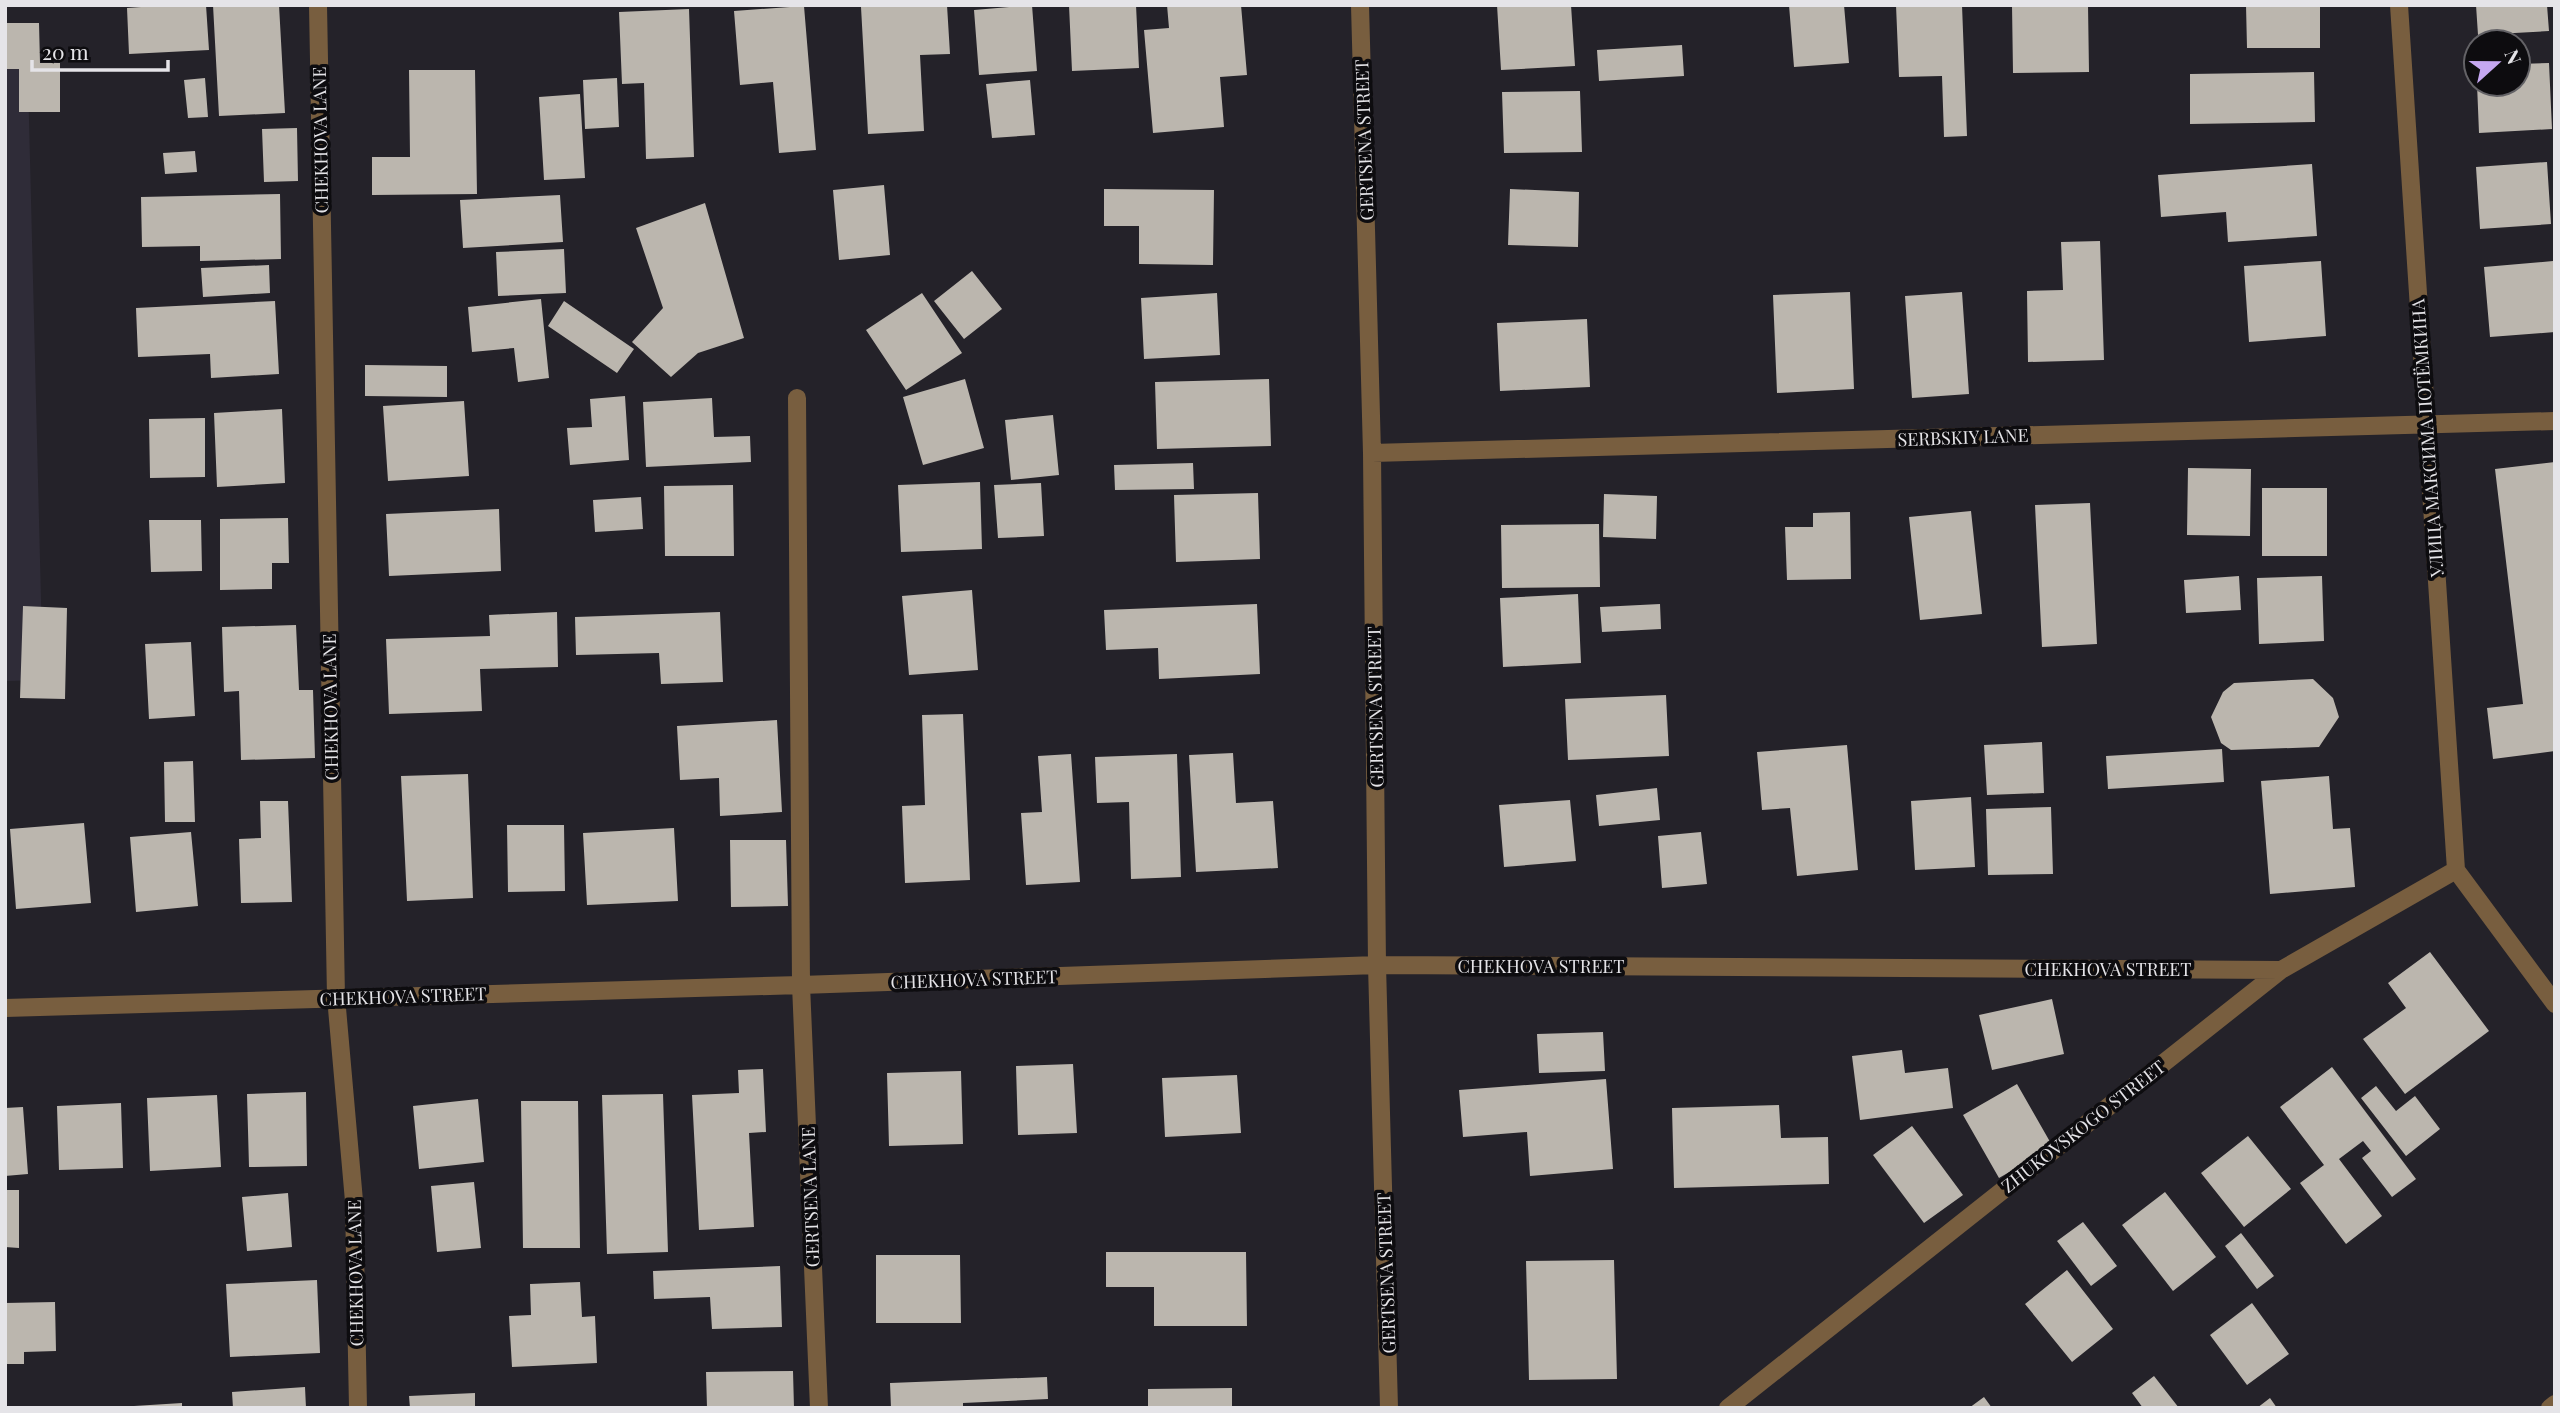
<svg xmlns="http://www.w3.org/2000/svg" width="2560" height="1413" viewBox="0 0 2560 1413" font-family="'Playfair Display',serif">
<rect width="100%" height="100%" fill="#242229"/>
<!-- built -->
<path fill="#2f2c38" d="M5 39H27L43 680 5 681Z"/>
<!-- building -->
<path fill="#bbb6ae" d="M169 5H206L209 50 129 54 127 8Z
M213 5H279L285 113 219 116Z
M906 5H947L950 54 920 55 924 131 868 134 861 7Z
M1032 5 1037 71 979 75 974 10Z
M1069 5H1136L1139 68 1072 71Z
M1167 5H1241L1247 75 1220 77 1224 127 1153 133 1144 30 1169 28Z
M1497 5H1571L1575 66 1501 70Z
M1789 5H1844L1849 63 1794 67Z
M1896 5H1962L1967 136 1944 137 1942 76 1899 77Z
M2012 5H2088L2089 72 2013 73Z
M2246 5H2320V48H2247Z
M2476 5H2547L2549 31 2478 35Z
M804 6 816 150 779 153 773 82 740 85 734 11Z
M689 9 694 157 646 159 644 83 622 84 619 12Z
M5 23H39L40 63H60V112H19V69H5Z
M1682 45 1684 76 1599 81 1597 50Z
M2549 63 2552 129 2479 133 2477 84H2518V64Z
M409 70H475L477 194 372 195V157H410Z
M2314 72 2315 122 2190 124V74Z
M205 78 208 117 188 118 184 80Z
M617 78 619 127 585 129 583 80Z
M1030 80 1035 135 992 138 986 84Z
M1580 91 1582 152 1504 153 1502 92Z
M580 94 585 178 544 180 539 97Z
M297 128 298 181 264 182 262 129Z
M195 151 197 172 165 174 163 153Z
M2547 162 2551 224 2480 229 2476 167Z
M2312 164 2317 236 2228 242 2226 212 2161 217 2158 175Z
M884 185 890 255 839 260 833 190Z
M1104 189 1214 190 1213 265 1139 264V226H1104Z
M1510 189 1579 192 1578 247 1508 245Z
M280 194 281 259 200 261V246L142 247 141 197Z
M560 195 563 242 463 248 460 200Z
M705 203 744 338 698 353 671 377 632 342 663 308 636 228Z
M2100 241 2104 360 2028 362 2027 291 2063 290 2061 242Z
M564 249 566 293 498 296 496 252Z
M2321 261 2326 336 2249 342 2244 266Z
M2553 261 2555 332 2490 337 2484 267Z
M269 265 270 293 203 297 201 268Z
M972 271 1002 309 964 339 934 301Z
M1850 292 1854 389 1777 393 1773 295Z
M1962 292 1969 394 1912 398 1905 296Z
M922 293 962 353 906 390 866 330Z
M1217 293 1220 355 1144 359 1141 298Z
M541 299 549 378 518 382 514 348 472 352 468 307Z
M275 301 279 374 211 378 210 354 138 357 136 308Z
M564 301 634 349 617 373 548 326Z
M1587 319 1590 387 1500 391 1497 323Z
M365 365 447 366V397L365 396Z
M965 379 984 448 923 465 903 397Z
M1269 379 1271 446 1157 449 1155 382Z
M625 396 629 460 570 465 567 428 592 427 590 399Z
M712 398 714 437 750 436 751 462 646 467 643 402Z
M464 401 469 476 388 481 383 406Z
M282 409 285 483 217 487 214 413Z
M1053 415 1059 475 1011 480 1005 420Z
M205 418V477L150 478 149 419Z
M2555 462V751L2493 759 2487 708 2523 704 2495 469Z
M1193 463 1194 489 1115 490 1114 465Z
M2188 468 2251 469 2250 536 2187 535Z
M980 482 982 549 901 552 898 485Z
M1041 483 1044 536 998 538 994 485Z
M733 485 734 556H665L664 486Z
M2262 488H2327V556H2262Z
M1258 493 1260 559 1176 562 1174 495Z
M1604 494 1657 496 1656 539 1603 537Z
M641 497 643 529 595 532 593 500Z
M2090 503 2097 644 2042 647 2035 505Z
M499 509 501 571 389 576 386 514Z
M1971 511 1982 614 1920 620 1909 517Z
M1850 512 1851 579 1787 580 1785 527H1813V513Z
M288 518 289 563H272V589L220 590V519Z
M149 520H201L202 571 151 572Z
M1599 524 1600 587 1502 588 1501 525Z
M2239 576 2241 610 2186 613 2184 580Z
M2322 576 2324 641 2259 644 2257 578Z
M972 590 978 670 909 675 902 596Z
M1578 594 1581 663 1503 667 1500 598Z
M1257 604 1260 674 1159 679 1158 648 1106 650 1104 610Z
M1660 604 1661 629 1602 632 1600 607Z
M23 606 67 608 65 699 20 698Z
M557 612 558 667 480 669 482 711 389 714 386 639 490 636 489 615Z
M720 612 723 682 661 684 659 653 576 655 575 617Z
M296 625 299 690H313L315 758 241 760 239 691 224 692 222 627Z
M191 642 195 716 149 719 145 644Z
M2313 679 2333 698 2339 717 2319 747 2231 750 2221 743 2211 717 2223 692 2234 683Z
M1666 695 1669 756 1568 760 1565 699Z
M963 714 970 880 905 883 902 806 925 805 922 715Z
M777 720 782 812 720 816 719 778 680 780 677 726Z
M2042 742 2044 793 1987 795 1984 745Z
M1847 745 1858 870 1797 876 1790 808 1762 810 1757 752Z
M2222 749 2224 782 2108 789 2106 756Z
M1233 753 1236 803 1273 801 1278 868 1196 872 1189 755Z
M1071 754 1080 882 1026 885 1021 813 1042 812 1038 756Z
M1177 754 1181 877 1131 879 1129 802 1097 803 1095 757Z
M193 761 195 822H165L164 762Z
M468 774 473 898 407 901 401 776Z
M2329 776 2333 829 2350 828 2355 887 2270 894 2261 781Z
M1657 788 1660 820 1599 826 1596 795Z
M1971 797 1975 867 1915 870 1911 801Z
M1570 800 1576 861 1504 867 1499 805Z
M260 801H288L292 902 241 903 239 839 261 838Z
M2051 807 2053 874 1988 875 1986 809Z
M84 823 91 903 16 909 10 829Z
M507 825H564L565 891 508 892Z
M674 828 678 901 587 905 583 833Z
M191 832 198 906 136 912 130 837Z
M1701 832 1707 884 1662 888 1658 836Z
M730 840H786L788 906 731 907Z
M2430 952 2489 1031 2405 1094 2363 1039 2406 1008 2388 983Z
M2052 999 2064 1054 1992 1070 1979 1015Z
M1603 1032 1605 1071 1539 1073 1537 1034Z
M1902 1050 1905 1073 1948 1068 1953 1108 1860 1120 1852 1056Z
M1073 1064 1077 1133 1018 1135 1016 1066Z
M2332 1067 2416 1179 2392 1197 2362 1158 2371 1151 2363 1141 2339 1159 2382 1216 2346 1244 2300 1183 2324 1165 2280 1107Z
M763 1069 766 1132 749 1133 754 1227 699 1230 692 1095 739 1093 738 1070Z
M961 1071 963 1144 889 1146 887 1073Z
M1237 1075 1241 1133 1165 1137 1162 1078Z
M1606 1079 1613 1169 1530 1176 1527 1132 1463 1137 1459 1090Z
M2017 1084 2053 1147 1999 1178 1963 1115Z
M2376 1086 2396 1111 2415 1096 2440 1129 2406 1156 2361 1098Z
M306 1092 307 1166 249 1167 247 1094Z
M663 1094 668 1252 607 1254 602 1095Z
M217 1095 221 1167 150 1171 147 1098Z
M478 1099 484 1162 419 1169 413 1106Z
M521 1101H578L580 1248H523Z
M121 1103 123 1168 59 1170 57 1106Z
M1779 1105 1781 1138 1828 1137 1829 1184 1674 1188 1672 1108Z
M23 1107 28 1174 5 1176V1108Z
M1912 1126 1963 1195 1924 1223 1873 1155Z
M2248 1136 2291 1189 2244 1227 2201 1173Z
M474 1182 481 1248 437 1252 431 1186Z
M5 1190H19V1248L5 1247Z
M2165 1192 2216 1257 2173 1291 2122 1225Z
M288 1193 292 1247 247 1251 242 1197Z
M2083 1222 2117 1266 2091 1286 2057 1241Z
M2241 1233 2274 1276 2257 1289 2225 1246Z
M1106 1252H1246L1247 1326H1154V1287H1106Z
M876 1255H960L961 1323H876Z
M1614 1260 1617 1379 1529 1380 1526 1261Z
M780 1266 782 1327 712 1329 710 1297 654 1299 653 1271Z
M2067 1270 2113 1329 2072 1362 2025 1304Z
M317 1280 320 1353 230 1357 226 1284Z
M580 1282 582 1317 595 1316 597 1363 512 1367 509 1316 531 1315 530 1284Z
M55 1302 56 1351 24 1352V1364H5V1303Z
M2252 1303 2289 1354 2247 1385 2210 1335Z
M793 1371 794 1408H707L706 1372Z
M2154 1376 2179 1408H2143L2132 1393Z
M1047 1377 1048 1399 963 1403V1408H891L890 1383Z
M305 1387 306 1408H233L232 1392Z
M1232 1388V1408H1148V1389Z
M475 1393V1408H410L409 1396Z
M1984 1397 1992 1408H1969Z
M2270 1398 2277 1408H2257Z
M182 1403V1408H134V1406Z"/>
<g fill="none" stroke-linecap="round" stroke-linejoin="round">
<!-- minor -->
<path stroke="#785e3f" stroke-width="18" d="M318 5 336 997 354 1201 358 1408
M1360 5 1372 453 1377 965 1389 1408
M2399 5 2456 870
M797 398 801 985 819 1408
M1372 453 2555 421
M2456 870 2555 1004
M5 1008 801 985 1377 965 2281 970
M1728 1408 2281 970 2456 870
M2550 1408 2555 1404"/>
</g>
<g text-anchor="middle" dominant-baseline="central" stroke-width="7" stroke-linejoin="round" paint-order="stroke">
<!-- street labels -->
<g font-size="18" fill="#e5e4e8" stroke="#0d0c0f">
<text transform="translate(320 140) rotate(-91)">CHEKHOVA LANE</text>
<text transform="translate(1364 140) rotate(-92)">GERTSENA STREET</text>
<text transform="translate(1963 437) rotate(-2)">SERBSKIY LANE</text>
<text transform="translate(2427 438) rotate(-94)">УЛИЦА МАКСИМА ПОТЁМКИНА</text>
<text transform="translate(330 707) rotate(-91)">CHEKHOVA LANE</text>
<text transform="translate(1375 707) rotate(-91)">GERTSENA STREET</text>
<text x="1541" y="966">CHEKHOVA STREET</text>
<text x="2108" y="969">CHEKHOVA STREET</text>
<text transform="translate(974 979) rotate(-2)">CHEKHOVA STREET</text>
<text transform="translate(403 996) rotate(-2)">CHEKHOVA STREET</text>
<text transform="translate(2083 1126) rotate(-38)">ZHUKOVSKOGO STREET</text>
<text transform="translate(810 1197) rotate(-92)">GERTSENA LANE</text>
<text transform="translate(355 1273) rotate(-91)">CHEKHOVA LANE</text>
<text transform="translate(1386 1273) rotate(-92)">GERTSENA STREET</text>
</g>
</g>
<!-- border -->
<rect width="2560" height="1413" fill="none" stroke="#e5e4e8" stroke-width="14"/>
<!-- north arrow -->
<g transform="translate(2497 63) rotate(69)"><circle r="33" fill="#0d0c0f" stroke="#636266" stroke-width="2"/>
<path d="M0-5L12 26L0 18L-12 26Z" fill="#c5a7f1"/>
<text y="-10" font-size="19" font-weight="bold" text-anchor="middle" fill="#e5e4e8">N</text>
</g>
<!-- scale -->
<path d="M32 60v10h136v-10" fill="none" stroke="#e5e4e8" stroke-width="3.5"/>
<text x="42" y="60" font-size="21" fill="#e5e4e8" stroke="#0d0c0f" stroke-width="5" paint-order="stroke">20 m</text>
</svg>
